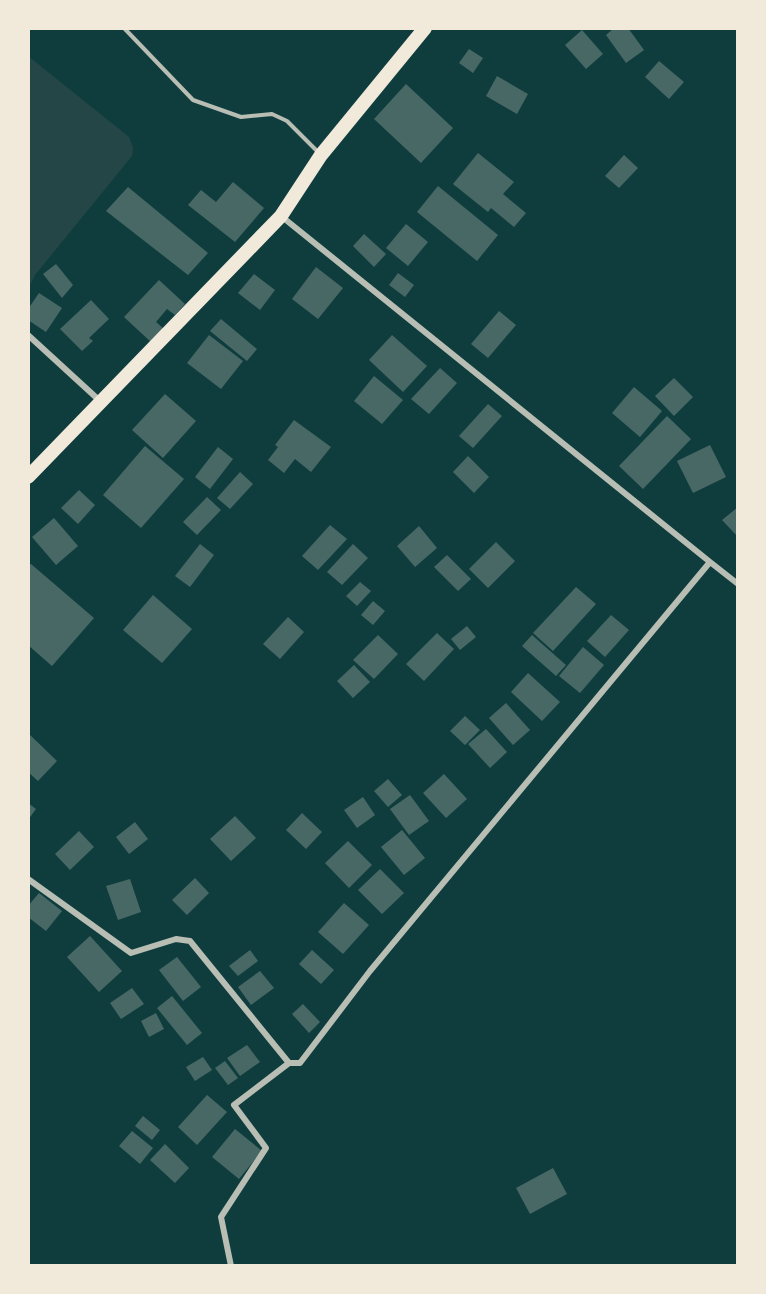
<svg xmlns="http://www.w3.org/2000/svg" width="766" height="1294" viewBox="0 0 766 1294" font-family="Overpass,sans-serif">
<rect width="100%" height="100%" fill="#0f3d3e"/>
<!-- green -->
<path fill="#244646" d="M28 56 129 137 133 148 132 156 35 275 29 287Z"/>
<!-- building -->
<path fill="#486865" d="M614 28H628L644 50 626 63 606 35Z
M582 30 603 54 586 69 565 45Z
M469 49 483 58 473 73 459 63Z
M659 61 684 82 669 99 645 77Z
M497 76 528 94 517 114 486 96Z
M406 84 453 128 421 163 374 119Z
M478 153 514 182 503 194 526 213 514 227 491 208 488 212 453 184Z
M624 155 638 168 619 188 605 176Z
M233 182 264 208 235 242 188 205 201 190 216 202Z
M438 186 498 235 477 261 417 212Z
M128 187 208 253 188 275 106 211Z
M406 224 428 242 408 266 386 248Z
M364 234 386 254 374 267 353 246Z
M56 264 73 285 62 298 43 274Z
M316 267 343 288 318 319 292 299Z
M398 273 414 285 405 297 389 285Z
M254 274 275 290 260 310 238 293Z
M159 280 185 304 175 315 167 309 156 322 164 329 152 343 124 317Z
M39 293 62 308 46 332 28 320V309Z
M91 300 109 319 89 338 93 341 82 351 60 329Z
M499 311 516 325 488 358 471 344Z
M221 319 257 349 247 361 210 331Z
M209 335 243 361 221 389 187 363Z
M392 335 427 366 403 392 369 360Z
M440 368 457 383 429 414 411 399Z
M374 376 403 400 382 424 354 401Z
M674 378 693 397 674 416 655 396Z
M634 387 662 411 640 437 612 413Z
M165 394 196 421 163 458 132 430Z
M488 404 502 416 473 448 459 436Z
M667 416 691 439 643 489 619 466Z
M294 420 331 447 311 472 295 459 284 473 268 460 278 447 275 445Z
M710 445 726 477 693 493 677 461Z
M145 446 184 479 141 528 103 495Z
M218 447 233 459 210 489 195 477Z
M468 456 489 477 474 493 453 472Z
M240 472 253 484 230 509 217 498Z
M79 490 95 505 78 524 61 508Z
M207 497 221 510 197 535 183 522Z
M738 507V537L722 520Z
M54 518 78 546 56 565 32 537Z
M330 525 347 539 318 570 302 556Z
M419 526 437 548 415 567 397 546Z
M496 542 515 561 488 588 469 569Z
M200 544 214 555 190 587 175 576Z
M353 544 368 558 342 585 327 572Z
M447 555 471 579 458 591 434 567Z
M31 564 94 618 52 666 28 645V566Z
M360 582 371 591 357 606 346 596Z
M576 587 596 604 553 651 533 633Z
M153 595 192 629 162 663 123 630Z
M373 601 385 611 373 625 361 615Z
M611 615 629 630 605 657 587 641Z
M288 617 304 632 280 659 263 644Z
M467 626 476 637 460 650 451 639Z
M437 633 454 649 424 681 406 664Z
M378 635 398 654 374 679 353 660Z
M532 635 566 665 556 676 522 646Z
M583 647 604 665 580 693 559 676Z
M354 665 370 682 353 698 337 681Z
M528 673 560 702 542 721 511 692Z
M506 703 530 730 513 745 489 718Z
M465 716 480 730 465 745 450 731Z
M486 729 507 752 490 768 468 744Z
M28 733 57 761 38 781 28 772Z
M444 774 467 799 446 818 423 793Z
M388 779 402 795 388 807 374 791Z
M410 795 429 821 409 835 390 809Z
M363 797 375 815 357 828 344 810Z
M28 803 36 809 28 820Z
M302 813 322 832 306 849 286 830Z
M235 816 256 838 231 861 210 839Z
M135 822 148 839 129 854 116 837Z
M402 830 425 858 404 875 381 847Z
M79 831 94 847 70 870 55 854Z
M348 841 372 865 349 888 325 863Z
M380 869 404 893 382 914 358 890Z
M195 878 209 893 187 915 172 900Z
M130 879 141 912 118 920 106 886Z
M39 893 62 911 46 931 28 917V906Z
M344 903 369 925 343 954 318 932Z
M90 936 122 971 99 992 67 957Z
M250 950 258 961 238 976 229 966Z
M312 950 334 970 321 984 299 964Z
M177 957 201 987 183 1001 159 970Z
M260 971 274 988 251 1005 238 987Z
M132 988 144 1004 121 1019 110 1003Z
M172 996 202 1033 187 1045 157 1008Z
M303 1004 320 1022 309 1033 292 1014Z
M156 1013 164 1029 149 1037 141 1021Z
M247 1045 260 1062 240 1076 227 1058Z
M203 1057 212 1070 195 1081 186 1067Z
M225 1061 238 1078 228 1085 215 1068Z
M207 1095 227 1112 197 1145 178 1127Z
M143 1116 160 1130 152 1140 135 1126Z
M235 1129 262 1151 239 1179 212 1157Z
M132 1131 153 1148 140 1164 119 1146Z
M165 1144 189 1168 175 1183 150 1160Z
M553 1168 567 1194 530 1214 516 1188Z"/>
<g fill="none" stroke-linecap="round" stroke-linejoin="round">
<!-- service -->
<path stroke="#b8beb3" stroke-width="4" d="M124 28 193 100 241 117 272 114 287 121 319 153"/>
<!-- minor -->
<path stroke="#b8beb3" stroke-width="6" d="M281 216 710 562
M28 335 100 401
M28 879 131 953 176 939 190 941 289 1063H300L370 971 710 562 738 584
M231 1266 221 1217 266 1148 234 1105 289 1063"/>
<!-- trunk -->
<path stroke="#f1e9da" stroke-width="14" d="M28 477 281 216 321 155 425 28"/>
</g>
<!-- border -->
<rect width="766" height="1294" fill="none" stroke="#f1e9da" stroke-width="60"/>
</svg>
